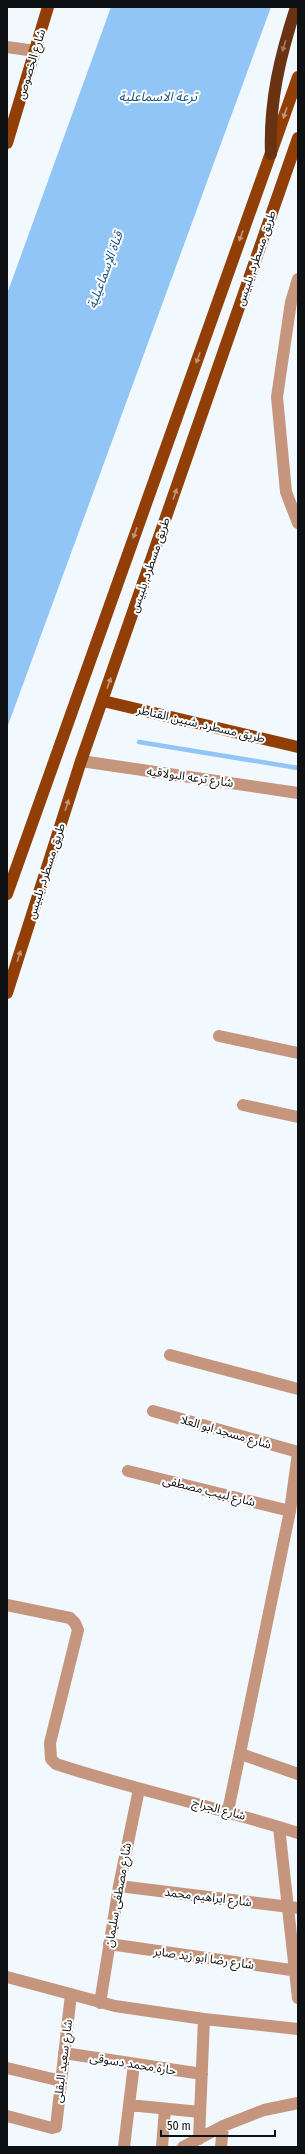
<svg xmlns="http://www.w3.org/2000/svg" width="305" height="2154" viewBox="0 0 305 2154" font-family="'Fira Sans Condensed','Noto Sans Arabic',sans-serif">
<rect width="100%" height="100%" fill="#f1f8fe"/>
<!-- water -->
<path fill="#90c5f6" d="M111 7H271L7 728V294Z"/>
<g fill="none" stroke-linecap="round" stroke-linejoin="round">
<!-- stream -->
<path stroke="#90c5f6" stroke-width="4.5" d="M139 742 298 768"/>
<!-- minor -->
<path stroke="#c5957d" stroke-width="12" d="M7 47 35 51
M298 279 291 302 277 397 286 492 298 523
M81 761 298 793
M219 1036 298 1053
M243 1105 298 1117
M170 1355 298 1389
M153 1411 298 1452
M128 1471 290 1511
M7 1605 70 1618 75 1623 78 1630 50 1743 51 1759 56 1764C135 1790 218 1807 298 1833
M241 1754 298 1774
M228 1811 290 1511 298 1453
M279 1827 298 1998
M119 1886 298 1908
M109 1944 298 1971
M7 1977 115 2006 204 2019 298 2029
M100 2003 119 1886 139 1789
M64 2053 202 2074
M7 2068 61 2081
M129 2105 200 2112
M7 2116 52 2128 56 2127 71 1994
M199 2139 204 2019
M124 2147 134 2064
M162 2147 165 2109
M183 2147 223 2126 264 2110 298 2103
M221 2147 223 2126"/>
<!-- major -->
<path stroke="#923f07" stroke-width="12" d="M7 143 48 7
M103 701 298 747
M7 894 298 77
M7 993 81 761 298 138"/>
<!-- highway -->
<path stroke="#693213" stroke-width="12" d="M271 154C269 102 280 56 296 7"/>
</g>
<!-- one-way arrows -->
<defs><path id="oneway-solid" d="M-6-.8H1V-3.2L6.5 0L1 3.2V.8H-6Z"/></defs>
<use fill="#9e7a66" href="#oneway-solid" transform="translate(284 46) rotate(107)"/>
<g fill="#c39577">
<use href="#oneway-solid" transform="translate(285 113) rotate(109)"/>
<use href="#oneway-solid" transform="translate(241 236) rotate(110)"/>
<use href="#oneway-solid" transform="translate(198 358) rotate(110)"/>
<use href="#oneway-solid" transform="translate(175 494) rotate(-71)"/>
<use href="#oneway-solid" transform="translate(135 533) rotate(110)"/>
<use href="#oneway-solid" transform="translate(109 683) rotate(-71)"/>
<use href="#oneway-solid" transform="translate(67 805) rotate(-72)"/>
<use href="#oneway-solid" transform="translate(19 956) rotate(-72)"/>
</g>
<g text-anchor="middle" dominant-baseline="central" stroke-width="4" stroke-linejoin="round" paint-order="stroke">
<!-- street labels -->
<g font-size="12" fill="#0e1114" stroke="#fff">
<text transform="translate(31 64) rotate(-73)">شارع الخصوص</text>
<text transform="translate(256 258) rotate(-71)">طريق مسطرد, بلبيس</text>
<text transform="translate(150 565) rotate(-71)">طريق مسطرد, بلبيس</text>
<text transform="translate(201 724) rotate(13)">طريق مسطرد, شبين القناطر</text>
<text transform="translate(190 777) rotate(8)">شارع ترعه البولاقيه</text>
<text transform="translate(46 871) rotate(-72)">طريق مسطرد, بلبيس</text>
<text transform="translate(226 1432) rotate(16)">شارع مسجد ابو العلا</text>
<text transform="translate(209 1491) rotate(14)">شارع لبيب مصطفى</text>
<text transform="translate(219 1809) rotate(15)">شارع الجراج</text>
<text transform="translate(118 1895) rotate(-80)">شارع مصطفى سليمان</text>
<text transform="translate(208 1897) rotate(7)">شارع ابراهيم محمد</text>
<text transform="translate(204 1958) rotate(8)">شارع رضا ابو زيد صابر</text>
<text transform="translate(63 2061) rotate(-83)">شارع سعيد البقلى</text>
<text transform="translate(133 2064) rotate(9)">حارة محمد دسوقى</text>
</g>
<!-- water labels -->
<g font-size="13" font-style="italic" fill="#1a5481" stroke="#fff">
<text x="158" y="96">ترعة الاسماعلية</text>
<text transform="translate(105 270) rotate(-70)">قناة الإسماعيلية</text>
</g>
</g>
<!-- border -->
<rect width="305" height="2154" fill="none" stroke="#0e1114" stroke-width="16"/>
<!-- scale -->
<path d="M161 2130v6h114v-6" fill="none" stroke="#0e1114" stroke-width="2"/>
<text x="167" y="2130" font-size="12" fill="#0e1114" stroke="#ffffff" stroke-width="3" paint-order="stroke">50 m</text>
</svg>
